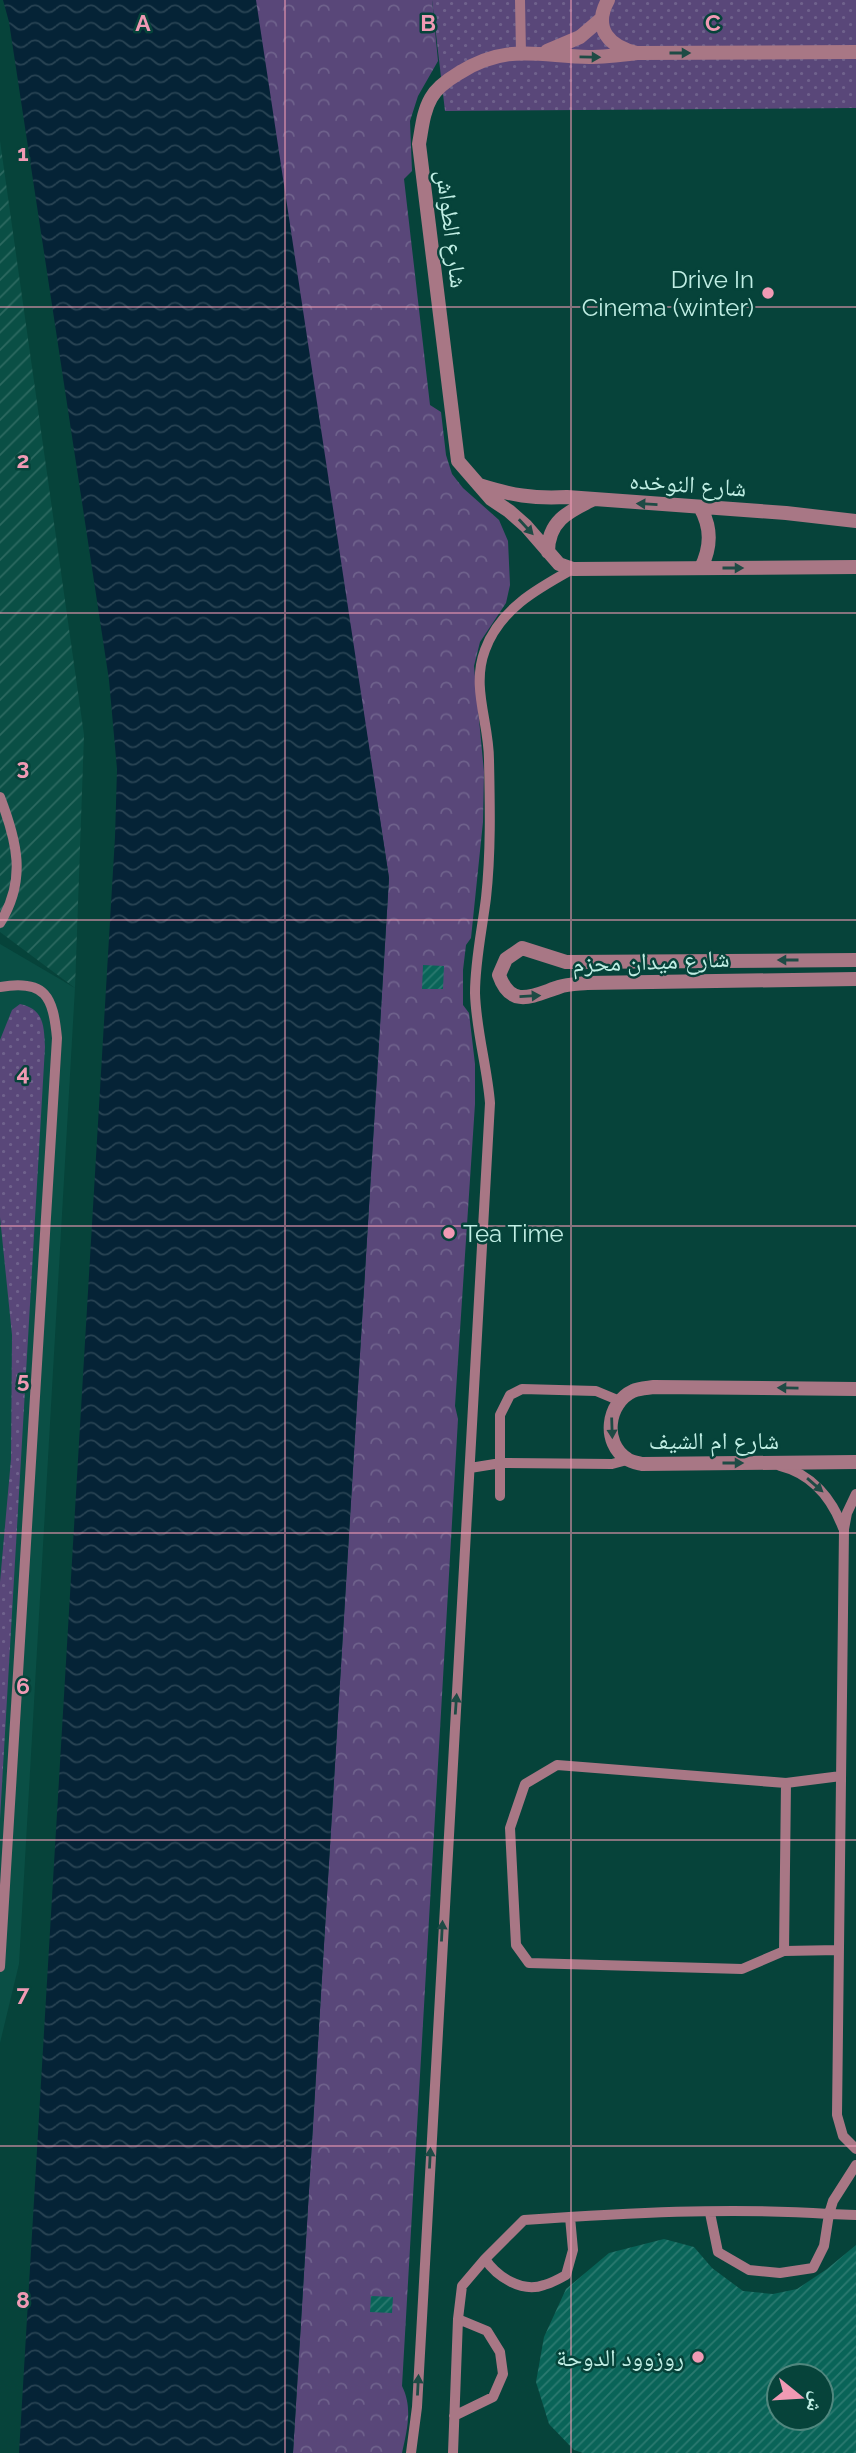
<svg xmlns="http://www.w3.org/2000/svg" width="856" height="2453" viewBox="0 0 856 2453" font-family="Raleway,'Noto Naskh Arabic',sans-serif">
<defs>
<pattern id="industrial-furrows" width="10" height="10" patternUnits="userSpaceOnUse" patternTransform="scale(1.75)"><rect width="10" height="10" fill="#0a4f45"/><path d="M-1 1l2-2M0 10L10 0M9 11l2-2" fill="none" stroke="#2c6960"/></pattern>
<pattern id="park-crowns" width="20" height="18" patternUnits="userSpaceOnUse" patternTransform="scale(1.75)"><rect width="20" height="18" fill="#594779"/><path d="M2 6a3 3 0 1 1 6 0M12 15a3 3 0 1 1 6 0" fill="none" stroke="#6f628c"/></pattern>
<pattern id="garden-dots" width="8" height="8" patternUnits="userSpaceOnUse" patternTransform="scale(1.75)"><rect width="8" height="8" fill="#594779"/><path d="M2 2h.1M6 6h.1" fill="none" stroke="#6f628c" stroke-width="1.8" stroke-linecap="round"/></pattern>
<pattern id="water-waves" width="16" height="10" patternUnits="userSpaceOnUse" patternTransform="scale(1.75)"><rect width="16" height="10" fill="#052336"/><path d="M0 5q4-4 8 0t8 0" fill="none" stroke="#284353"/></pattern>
<pattern id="building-hatch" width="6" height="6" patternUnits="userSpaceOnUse" patternTransform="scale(1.75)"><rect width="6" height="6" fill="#096458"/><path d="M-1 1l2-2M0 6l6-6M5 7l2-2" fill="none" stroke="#2b7a70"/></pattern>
</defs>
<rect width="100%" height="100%" fill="#06433a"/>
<!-- built -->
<path fill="#0a4f45" d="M0 944 75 988 19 1964 0 2043Z"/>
<!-- industrial -->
<path fill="url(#industrial-furrows)" d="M0 141 84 735 75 988 0 932Z"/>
<!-- park -->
<path fill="url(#park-crowns)" d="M253 0H432L438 61 418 96 410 121 412 171 404 179 430 405 441 412 446 455 452 474 463 488 499 520 508 541 510 585 506 603 480 642 474 666 484 772 483 822 471 938 466 945 463 970V1005L469 1013 475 1064V1104L455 1406 458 1419 402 2386C413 2408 407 2430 402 2453H293L389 878Z"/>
<!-- garden -->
<path fill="url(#garden-dots)" d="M432 0H856V108L445 111Z
M20 1004C44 1009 44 1026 45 1047L0 1819V1582L11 1459 12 1335 0 1217V1040L12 1010Z"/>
<!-- water -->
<path fill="url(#water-waves)" d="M3 0H256L389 878 293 2453H19L115 837 117 769 109 680 9 22Z"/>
<!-- building -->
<path fill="url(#building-hatch)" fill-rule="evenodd" d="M423 965 444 966 443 989H422Z
M664 2239 694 2247 712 2268 743 2291 773 2294 797 2289 827 2269 856 2245V2453H583L574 2450 549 2424 536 2382 544 2337 566 2289 609 2253ZM779 2376H821V2418H779Z
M371 2296 393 2297 392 2313 370 2312Z"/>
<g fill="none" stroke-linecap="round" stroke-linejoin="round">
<!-- service -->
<path stroke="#a87785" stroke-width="10" d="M520 0 521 53
M0 797C17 841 27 880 0 923
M0 987C46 979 53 997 57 1038L0 1967
M780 1466C812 1474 832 1499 843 1528
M470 1468 501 1463 612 1464 627 1460
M856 1494 847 1513 844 1529 837 2115 843 2136 856 2149
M500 1496V1415L510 1395 522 1389 596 1391 620 1401
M839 1950 784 1951 742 1969 529 1963 516 1945 510 1828 525 1784 557 1765 786 1783 841 1776
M784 1951 786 1783
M710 2213 718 2252 749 2270 780 2273 813 2268 824 2246 829 2214 856 2215
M570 2217 573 2250 566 2275C559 2279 552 2283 544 2285 522 2293 497 2277 485 2259L524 2220C625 2213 728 2207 829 2214L833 2201 856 2165
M454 2416 493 2397 503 2374 500 2352 487 2331 458 2319
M411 2453 417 2407 490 1103C487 1066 476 1030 475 993 475 961 482 930 486 898 491 852 490 806 489 760 489 722 471 687 485 650 500 609 537 589 573 569
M453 2453 458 2319 462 2286 485 2259"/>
<!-- minor -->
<path stroke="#a87785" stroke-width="14" d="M608 0C592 29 610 47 637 53L856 52
M547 51 580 37 601 19
M637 53C621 55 605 57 589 57 538 56 506 43 459 73 449 79 437 87 431 98 423 112 422 128 419 144L458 461 491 499 509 511 526 526 559 564 573 569 856 567
M479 485C511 495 533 499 567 497L786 513 856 521
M700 507C712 528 711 547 701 568
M548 552C548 522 567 512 592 500
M856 960 566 962 522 948 506 959 499 975C511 1010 534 995 559 987 568 984 578 984 587 983L856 979
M856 1389 654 1387C648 1388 639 1388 633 1391 607 1403 602 1443 627 1459 631 1462 638 1463 642 1464L856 1462"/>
</g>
<!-- one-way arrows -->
<defs><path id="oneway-solid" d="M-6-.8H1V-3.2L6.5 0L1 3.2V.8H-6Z" transform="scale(1.75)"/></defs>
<g fill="#1e4b45">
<use href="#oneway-solid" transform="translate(680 53)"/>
<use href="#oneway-solid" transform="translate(590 57) rotate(1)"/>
<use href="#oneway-solid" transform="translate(647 504) rotate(-177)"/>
<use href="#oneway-solid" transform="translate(526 527) rotate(47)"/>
<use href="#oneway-solid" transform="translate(733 568)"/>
<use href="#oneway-solid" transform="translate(788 960) rotate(180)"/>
<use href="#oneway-solid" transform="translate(530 996) rotate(-3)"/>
<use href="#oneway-solid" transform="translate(788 1388) rotate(-179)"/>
<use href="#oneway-solid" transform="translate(612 1428) rotate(88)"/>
<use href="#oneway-solid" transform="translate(733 1463)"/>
<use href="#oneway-solid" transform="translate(815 1485) rotate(41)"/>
<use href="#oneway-solid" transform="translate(456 1704) rotate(-86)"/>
<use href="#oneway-solid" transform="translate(442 1931) rotate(-87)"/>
<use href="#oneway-solid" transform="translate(430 2158) rotate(-87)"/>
<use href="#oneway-solid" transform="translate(418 2385) rotate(-87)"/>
</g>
<!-- grid -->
<path fill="none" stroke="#f09ab4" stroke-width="2" stroke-opacity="0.55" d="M285 0V2453M571 0V2453M0 307H856M0 613H856M0 920H856M0 1226H856M0 1533H856M0 1840H856M0 2146H856"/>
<!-- markers -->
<g fill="#f09ab4" stroke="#06433a" stroke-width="2.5">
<circle cx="768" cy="293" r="7"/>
<circle cx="449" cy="1233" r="7"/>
<circle cx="698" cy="2357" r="7"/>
</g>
<g text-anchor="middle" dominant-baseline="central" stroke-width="5" stroke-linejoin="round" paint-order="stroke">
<!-- street labels -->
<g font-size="24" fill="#c0eee4" stroke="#06433a">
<text transform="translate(452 229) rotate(83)">شارع الطواش</text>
<text transform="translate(688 484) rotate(4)">شارع النوخده</text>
<text transform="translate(651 961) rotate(-2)">شارع ميدان محزم</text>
<text x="714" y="1440">شارع ام الشيف</text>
</g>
<!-- poi labels -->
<g font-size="24" fill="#c0eee4" stroke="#06433a" text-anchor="end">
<text x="754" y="279">Drive In<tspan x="754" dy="28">Cinema (winter)</tspan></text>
<text x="463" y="1233" text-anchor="start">Tea Time</text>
<text x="684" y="2357">روزوود الدوحة</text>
</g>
</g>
<g font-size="23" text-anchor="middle" font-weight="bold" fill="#f09ab4" stroke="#06433a" stroke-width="5" stroke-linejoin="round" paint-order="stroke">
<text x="143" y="31">A</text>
<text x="428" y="31">B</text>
<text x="713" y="31">C</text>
<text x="23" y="161">1</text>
<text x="23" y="468">2</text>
<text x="23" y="775">3</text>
<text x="23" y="1081">4</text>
<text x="23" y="1388">5</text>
<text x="23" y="1694">6</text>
<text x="23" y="2001">7</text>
<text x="23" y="2308">8</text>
</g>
<!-- north arrow -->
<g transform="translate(800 2397) rotate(108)"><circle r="33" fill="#06433a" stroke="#50877e" stroke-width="2"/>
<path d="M0-5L12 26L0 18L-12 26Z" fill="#f09ab4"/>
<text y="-10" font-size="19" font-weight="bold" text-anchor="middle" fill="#c0eee4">ش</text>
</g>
</svg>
